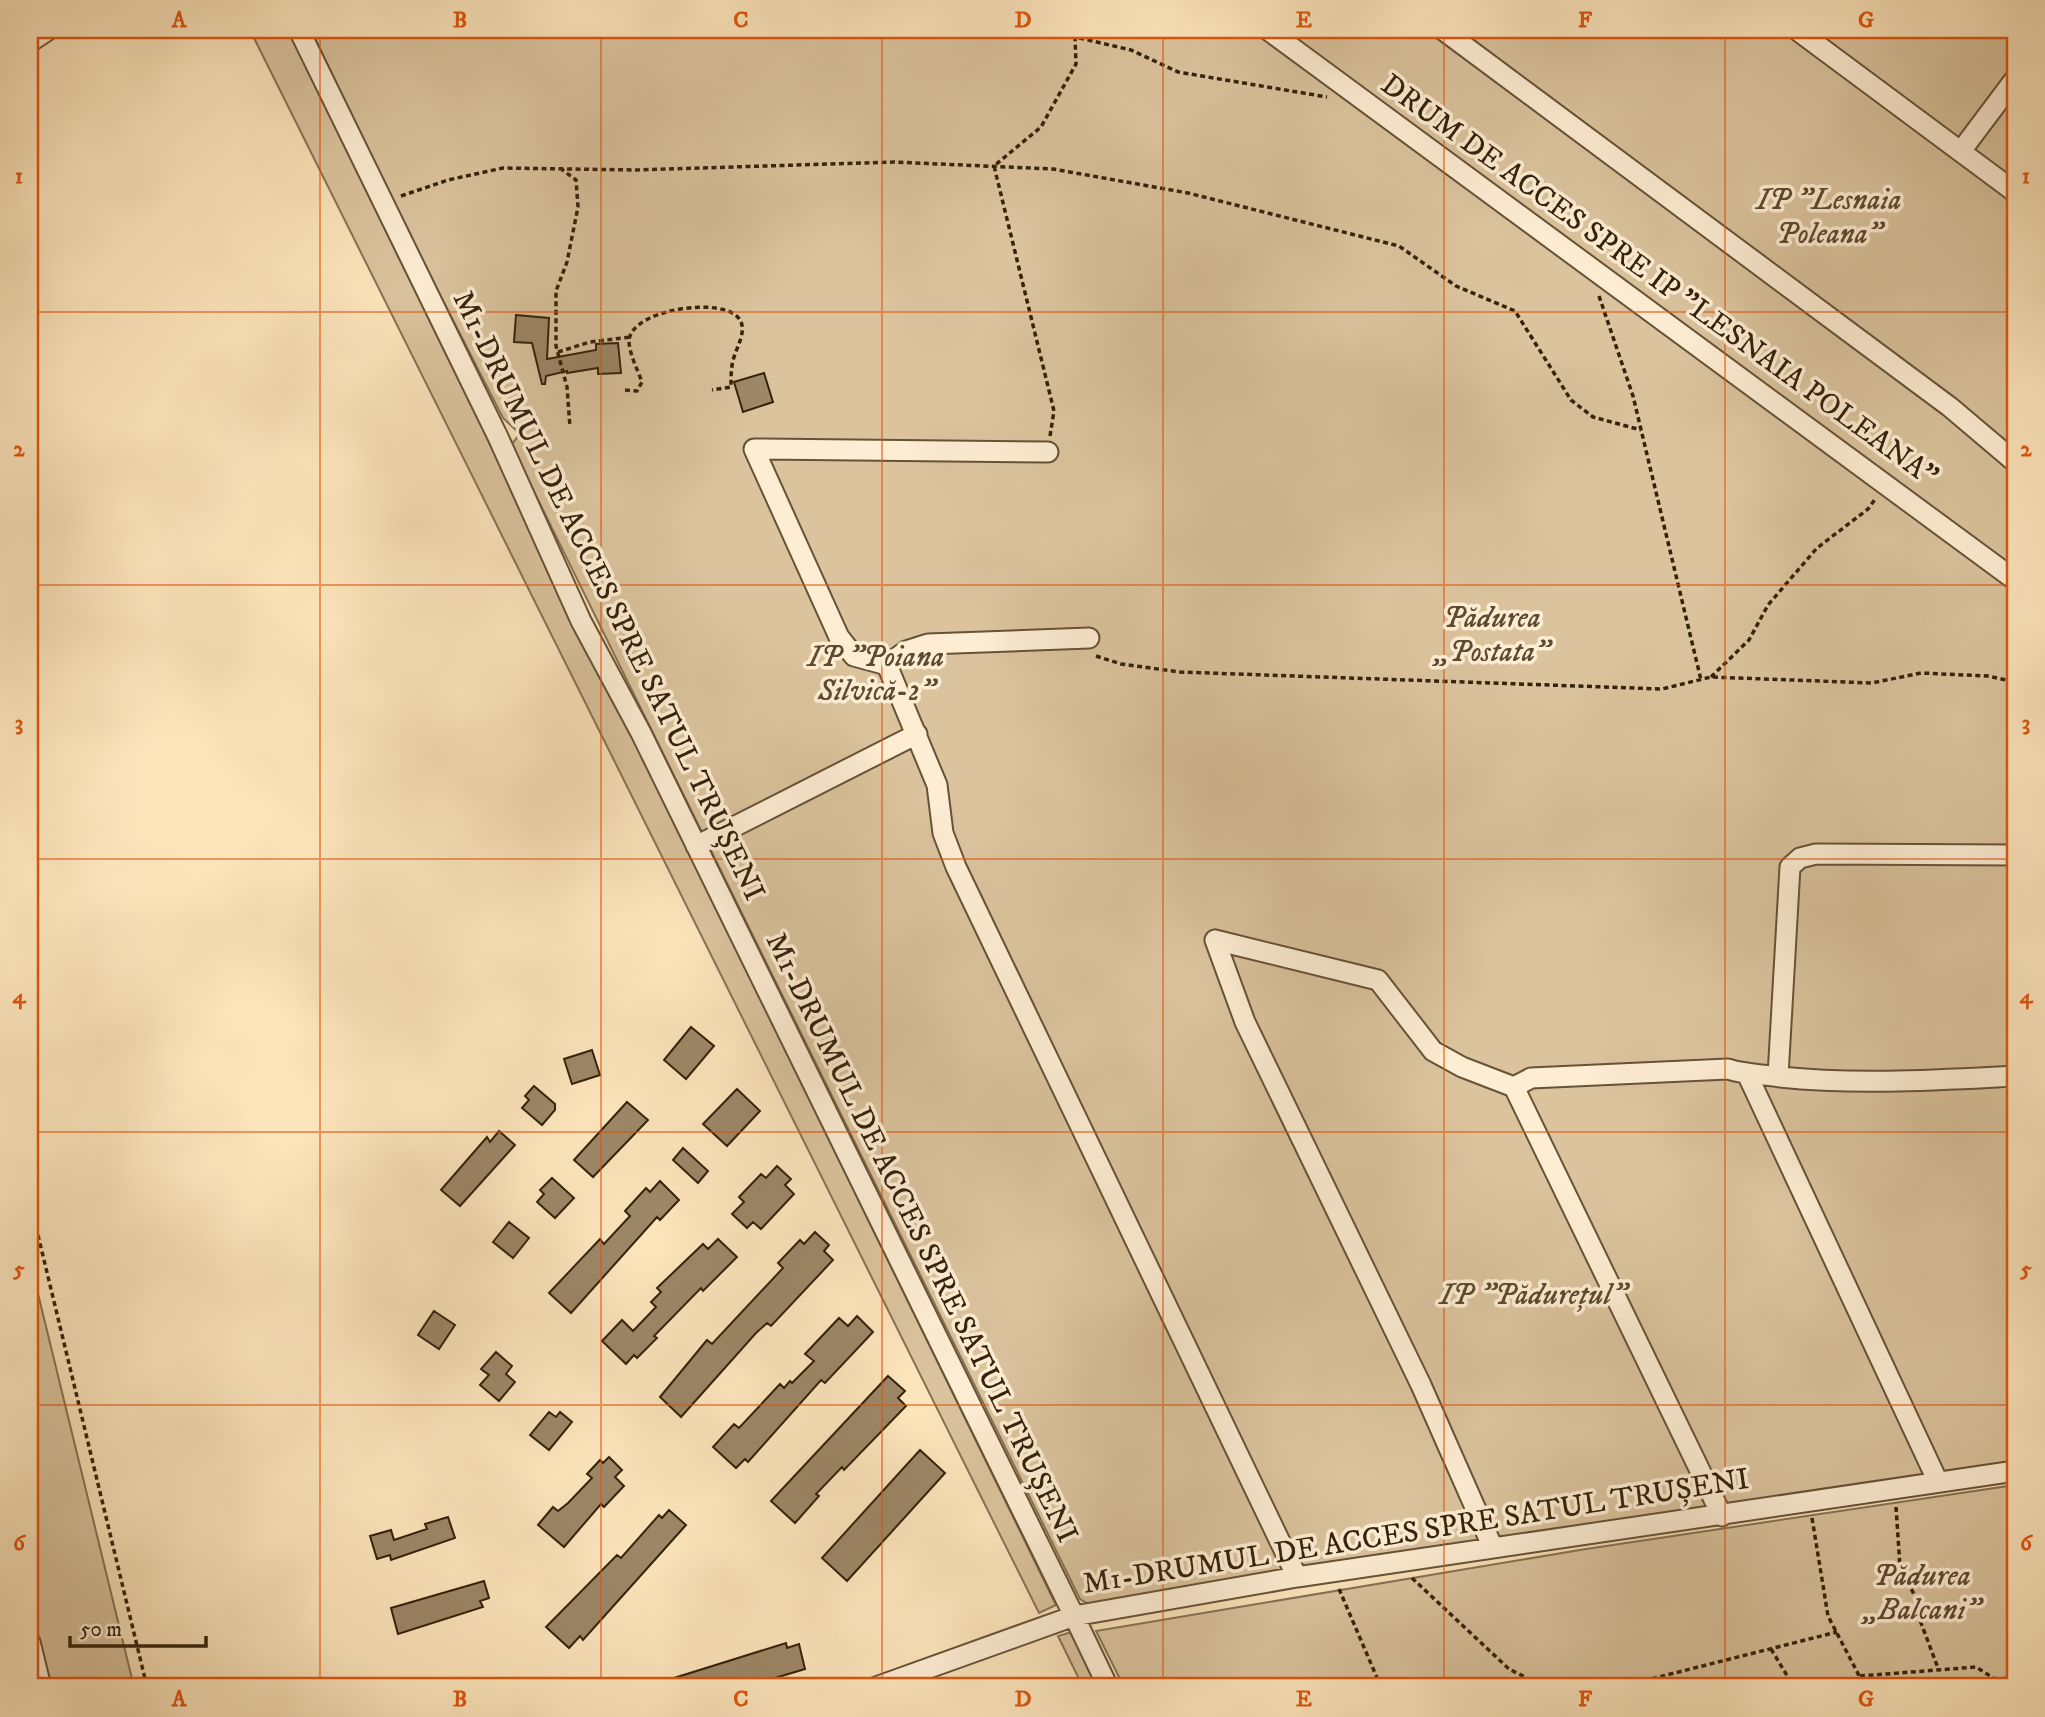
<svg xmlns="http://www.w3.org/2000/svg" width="2045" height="1717" viewBox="0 0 2045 1717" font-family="'IM FELL DW Pica',serif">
<rect width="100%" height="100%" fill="#fce4bb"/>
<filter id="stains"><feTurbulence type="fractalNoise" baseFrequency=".00286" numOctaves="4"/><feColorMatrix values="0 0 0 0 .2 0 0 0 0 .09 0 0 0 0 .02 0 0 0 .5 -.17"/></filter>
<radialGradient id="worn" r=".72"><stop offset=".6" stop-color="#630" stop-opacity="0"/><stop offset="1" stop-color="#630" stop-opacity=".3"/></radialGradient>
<!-- green -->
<path fill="#dac39d" stroke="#877254" stroke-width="2" d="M250 30H288L1056 1605 1039 1613Z
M311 30H2015V1462L1712 1513 1500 1540 1477 1529 1479 1544 1303 1569 1283 1564 1279 1574 1090 1605 1080 1599 511 445 520 434 503 418 408 232Z
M30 1261 134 1687H30Z
M2015 1485V1687H1124L1096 1631 1586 1549Z
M1075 1631 1102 1687H1083L1058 1636Z"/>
<!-- building -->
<path fill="#9c8767" stroke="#34220b" stroke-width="2" d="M516 315 549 318 547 359 596 350V344L618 343 621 373 598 374V368L567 373V371L546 376 545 384H542L532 343 514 342Z
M764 373 773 402 743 412 734 382Z
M691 1027 714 1046 686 1079 664 1060Z
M592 1050 600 1075 572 1084 564 1059Z
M534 1086 555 1104V1110L542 1125 522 1108 529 1100 525 1096Z
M737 1089 760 1111 727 1146 703 1124Z
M627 1102 648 1120 593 1177 574 1160Z
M499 1131 515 1145 460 1206 441 1190 487 1137 490 1142Z
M683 1148 708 1171 698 1183 673 1160Z
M777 1166 791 1179 785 1185 794 1194 761 1229 753 1222 747 1228 732 1214 744 1202 739 1197 761 1174 766 1178Z
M552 1178 574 1198 555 1218 537 1202 544 1194 540 1190Z
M660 1181 679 1200 660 1220 657 1217 571 1313 549 1293 600 1239 604 1244 630 1216 625 1211 646 1188 650 1192Z
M509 1222 529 1238 513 1258 493 1242Z
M815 1232 829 1245 824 1251 833 1260 771 1326 767 1323 756 1333 681 1417 660 1397 707 1340 712 1344 783 1268 778 1263 800 1240 804 1244Z
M718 1239 737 1257 703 1291 701 1288 654 1336 657 1338 637 1358 634 1355 626 1364 602 1341 622 1320 633 1331 656 1307 651 1302 661 1292 657 1288 703 1244 708 1249Z
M434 1311 455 1325 439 1349 418 1335Z
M857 1316 873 1332 825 1383 821 1380 748 1462 745 1459 736 1468 713 1447 734 1424 739 1428 780 1384 784 1388 790 1381 792 1383 814 1361 805 1354 839 1318 848 1326Z
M496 1352 512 1366 506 1374 515 1382 499 1401 480 1385 489 1375 481 1369Z
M888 1376 905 1391 898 1398 906 1406 844 1470 842 1467 816 1494 819 1496 795 1523 771 1501Z
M549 1412 556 1417 560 1412 572 1422 549 1450 530 1435Z
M920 1450 945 1473 847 1581 822 1558Z
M609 1457 622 1470 615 1477 624 1486 604 1507 601 1504 564 1547 538 1525 553 1507 558 1511 568 1503 592 1478 587 1474 600 1460 603 1463Z
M669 1510 686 1525 583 1640 580 1636 569 1648 546 1627 617 1555 621 1558 659 1515 662 1518Z
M448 1517 455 1538 391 1560 390 1555 377 1559 370 1536 391 1530 394 1540 427 1529 425 1524Z
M484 1581 489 1598 480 1601 483 1607 398 1634 391 1608Z
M786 1643 787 1648 799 1644 805 1669 745 1687H659L658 1683Z"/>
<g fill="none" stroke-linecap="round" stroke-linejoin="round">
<defs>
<path id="minor" d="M299 30 498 437 581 621 641 733 1074 1616 1297 1577 2015 1471
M1268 30 2015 580
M1443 30 1950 407 2015 462
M1797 30 2015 192
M30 42 48 30
M1961 151 2015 79
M1048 452 754 449 839 637 854 656 887 665 937 785 943 833 956 867 1297 1577
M887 665 906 651 928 644 1089 638
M696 846 917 734
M1215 940 1378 980 1433 1051 1462 1067 1514 1087 1531 1078 1728 1069C1746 1075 1761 1074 1780 1077 1858 1085 1936 1080 2015 1076
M1215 940 1245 1022 1421 1385 1493 1548
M1748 1076 1938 1482
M1778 1076 1790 867 1800 858 1816 854 2015 855
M1514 1087 1722 1516
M30 1642 41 1687
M876 1687 1074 1616 1108 1687"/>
</defs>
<!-- minor casing -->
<use href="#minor" stroke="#665237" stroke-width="23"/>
<!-- path -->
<path stroke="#34220b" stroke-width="3.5" stroke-dasharray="5 3.5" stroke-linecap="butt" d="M927 30 946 35 1075 37 1131 50 1178 72 1327 97
M560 168 576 180 578 207 567 262 556 291V346L567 387 570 427
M401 196 448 180 503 168 636 170 894 162 1053 169 1188 193 1399 246 1456 286 1515 311 1571 400 1593 417 1641 430
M1599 296 1633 396 1701 680
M558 352 590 342 631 337
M625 390 637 391 642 382C638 371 629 353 629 341 630 309 726 295 740 320 748 333 733 352 732 366 731 373 731 380 731 387L712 390
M1050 436 1054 411 994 166 1041 127 1076 64 1075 37
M1096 656 1121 664 1180 672 1662 689 1711 677 1872 683 1921 673 1988 676 2015 682
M1711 677 1749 640 1768 605 1817 548 1868 509 1876 498
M30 1202 147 1687
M1896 1507 1900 1567 1919 1604 1921 1623 1938 1668
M1812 1518 1828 1616 1865 1687
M1412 1578 1509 1669 1545 1687
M1339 1589 1381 1687
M1771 1649 1794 1687
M1860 1676 1976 1667 1995 1679 2015 1678
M1619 1687 1837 1632"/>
<!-- minor -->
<use href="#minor" stroke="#fdedd3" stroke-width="19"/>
</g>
<!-- grid -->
<path fill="none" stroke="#df560c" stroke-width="2" stroke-opacity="0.55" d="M320 30V1687M601 30V1687M882 30V1687M1163 30V1687M1444 30V1687M1725 30V1687M30 312H2015M30 585H2015M30 859H2015M30 1132H2015M30 1405H2015"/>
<g text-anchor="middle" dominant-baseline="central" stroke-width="7" stroke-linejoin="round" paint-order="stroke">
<!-- park labels -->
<g font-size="30" font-style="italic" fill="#5e4a30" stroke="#fdedd3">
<text x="1829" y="200">IP "Lesnaia<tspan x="1829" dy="34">Poleana"</tspan></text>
<text x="1492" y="618">Pădurea<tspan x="1492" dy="34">„Postata”</tspan></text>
<text x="876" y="657">IP "Poiana<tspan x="876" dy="34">Silvică-2"</tspan></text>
<text x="1533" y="1295">IP "Pădurețul"</text>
<text x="1922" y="1576">Pădurea<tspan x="1922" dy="34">„Balcani”</tspan></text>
</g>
<!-- street labels -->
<g font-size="30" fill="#34220b" stroke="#fdedd3">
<text transform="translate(1659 281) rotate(36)">DRUM DE ACCES SPRE IP "LESNAIA POLEANA"</text>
<text transform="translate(608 596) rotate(64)">M1-DRUMUL DE ACCES SPRE SATUL TRUȘENI</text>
<text transform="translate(921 1238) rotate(64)">M1-DRUMUL DE ACCES SPRE SATUL TRUȘENI</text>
<text transform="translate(1416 1532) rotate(-9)">M1-DRUMUL DE ACCES SPRE SATUL TRUȘENI</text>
</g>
</g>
<!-- margin -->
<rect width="2045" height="1717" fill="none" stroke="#fce4bb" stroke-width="77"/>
<!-- scale -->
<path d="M70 1636v10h136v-10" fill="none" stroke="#34220b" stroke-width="3.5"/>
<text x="80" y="1636" font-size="21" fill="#34220b" stroke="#fdedd3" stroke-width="5" paint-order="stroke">50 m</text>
<rect x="38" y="38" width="1969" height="1640" fill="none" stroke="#df560c" stroke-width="2.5"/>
<g font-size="23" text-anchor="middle" font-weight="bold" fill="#df560c">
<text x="179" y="27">A</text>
<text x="460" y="27">B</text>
<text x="741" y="27">C</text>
<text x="1023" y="27">D</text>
<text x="1304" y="27">E</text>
<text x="1585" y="27">F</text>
<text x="1866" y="27">G</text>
<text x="19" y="183">1</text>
<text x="2026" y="183">1</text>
<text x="19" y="456">2</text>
<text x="2026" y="456">2</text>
<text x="19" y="730">3</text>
<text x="2026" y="730">3</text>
<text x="19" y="1003">4</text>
<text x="2026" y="1003">4</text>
<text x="19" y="1276">5</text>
<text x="2026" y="1276">5</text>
<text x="19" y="1550">6</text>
<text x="2026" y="1550">6</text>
<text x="179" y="1706">A</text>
<text x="460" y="1706">B</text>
<text x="741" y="1706">C</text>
<text x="1023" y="1706">D</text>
<text x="1304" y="1706">E</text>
<text x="1585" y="1706">F</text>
<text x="1866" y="1706">G</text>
</g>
<rect width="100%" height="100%" filter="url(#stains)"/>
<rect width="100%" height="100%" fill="url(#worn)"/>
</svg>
